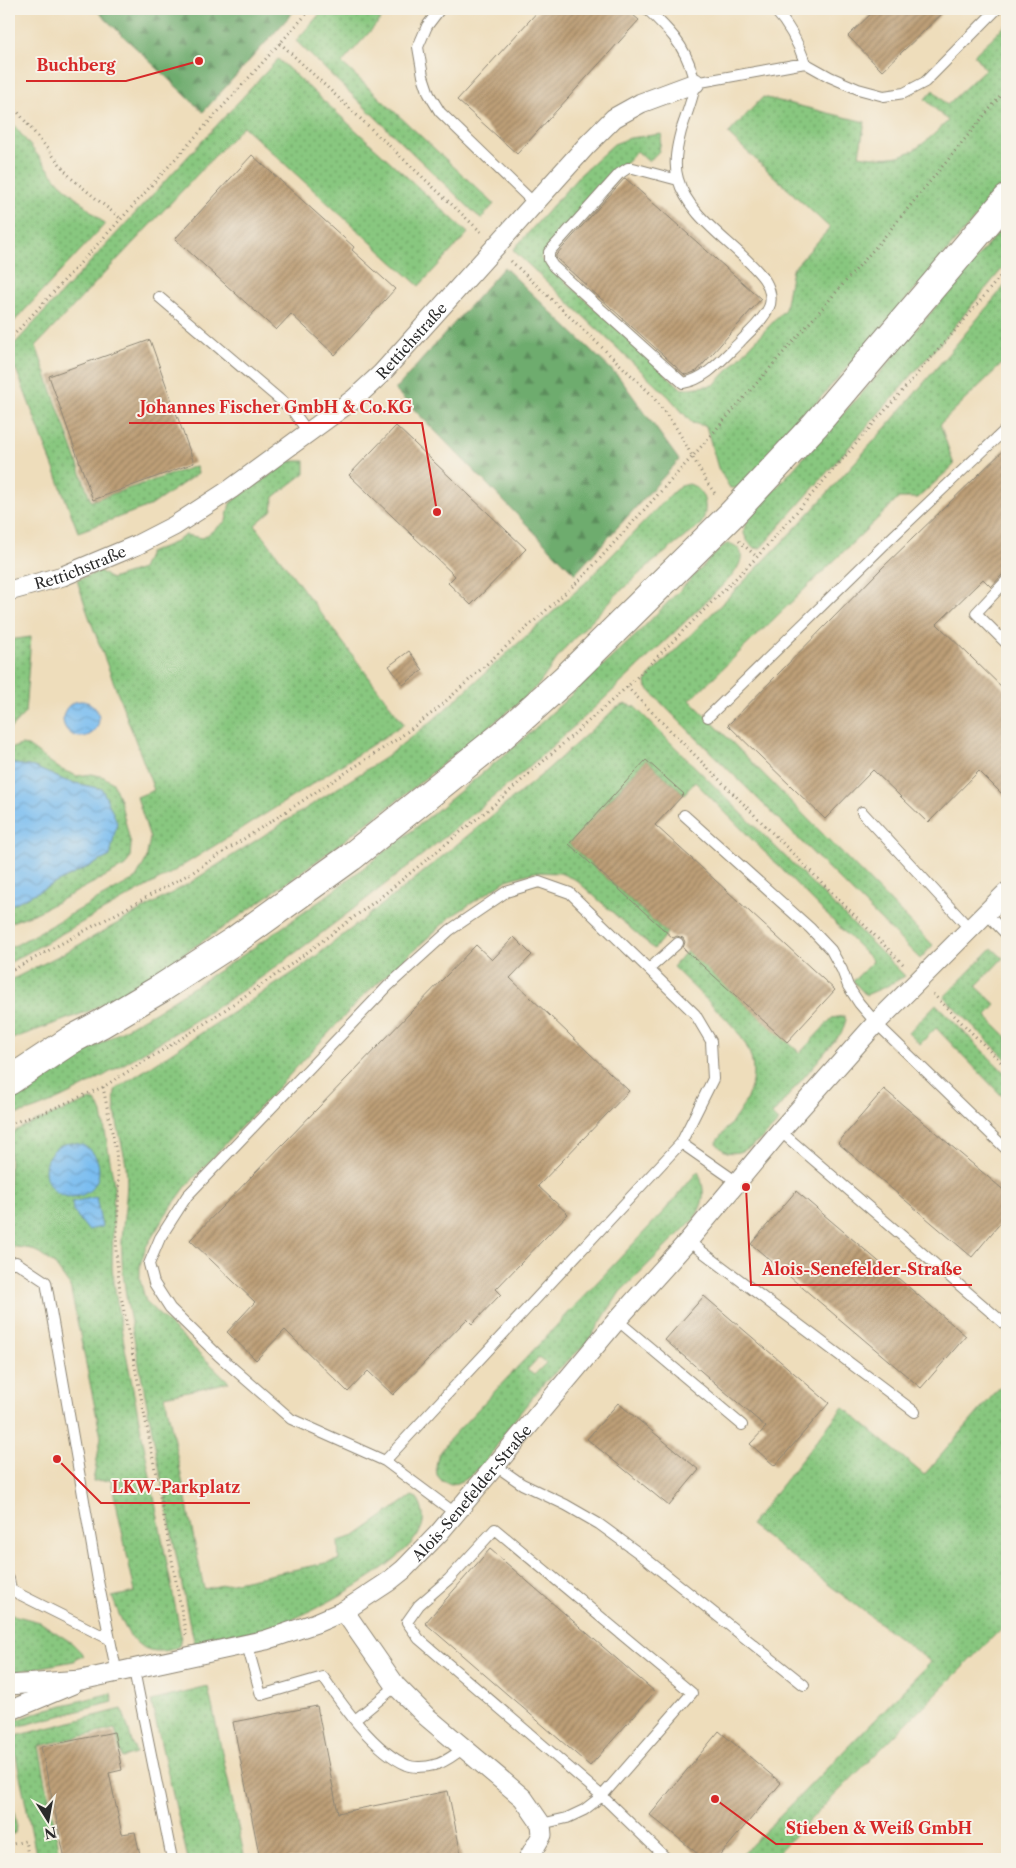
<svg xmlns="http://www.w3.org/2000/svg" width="1016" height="1868" viewBox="0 0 1016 1868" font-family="'Libre Caslon Text',serif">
<defs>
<pattern id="grass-dots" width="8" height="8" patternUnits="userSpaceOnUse" patternTransform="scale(1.25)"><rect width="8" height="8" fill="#88c77f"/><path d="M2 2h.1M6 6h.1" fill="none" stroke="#6fa268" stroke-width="1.8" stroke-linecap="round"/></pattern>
<pattern id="forest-firs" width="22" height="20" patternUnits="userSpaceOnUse" patternTransform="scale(1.25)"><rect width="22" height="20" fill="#6eac6e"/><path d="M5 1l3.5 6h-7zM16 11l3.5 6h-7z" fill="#5b8c5b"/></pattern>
<pattern id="water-waves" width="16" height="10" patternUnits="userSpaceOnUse" patternTransform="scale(1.25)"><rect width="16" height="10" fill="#7abdf0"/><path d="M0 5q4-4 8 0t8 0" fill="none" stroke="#649ac3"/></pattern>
<pattern id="building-hatch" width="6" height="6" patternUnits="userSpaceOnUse" patternTransform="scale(1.25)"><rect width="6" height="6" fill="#bd9f77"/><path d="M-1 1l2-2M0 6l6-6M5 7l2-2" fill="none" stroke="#9a8262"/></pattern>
</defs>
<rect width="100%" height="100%" fill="#f7f3e8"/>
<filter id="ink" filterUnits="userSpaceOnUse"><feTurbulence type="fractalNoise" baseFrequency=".02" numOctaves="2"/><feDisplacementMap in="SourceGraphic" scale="10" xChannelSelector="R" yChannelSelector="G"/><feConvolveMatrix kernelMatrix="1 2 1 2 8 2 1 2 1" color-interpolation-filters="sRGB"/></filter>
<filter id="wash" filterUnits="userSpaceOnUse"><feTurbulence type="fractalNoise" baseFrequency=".0096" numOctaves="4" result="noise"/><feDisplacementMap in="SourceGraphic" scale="20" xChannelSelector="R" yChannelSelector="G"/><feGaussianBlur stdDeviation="1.12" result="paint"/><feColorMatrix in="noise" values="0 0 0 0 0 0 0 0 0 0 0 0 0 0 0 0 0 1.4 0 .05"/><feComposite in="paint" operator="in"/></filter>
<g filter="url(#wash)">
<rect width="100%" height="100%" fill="#edb"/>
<!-- grass -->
<path fill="url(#grass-dots)" stroke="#5a7955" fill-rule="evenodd" d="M324 9H390L342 63 494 204 481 219 296 41Z
M1007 24V180C921 283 834 385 743 484L737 488H730L718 468 706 426 692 423 669 397 513 250 580 175 614 144 630 138 662 134 659 151 649 162 637 151 540 258 682 389 714 385 785 309 792 270 830 228 728 134 763 97 865 122 859 155C906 163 916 151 948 121L925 99 933 90 947 105 985 69 974 55Z
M278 59 468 233 419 286 243 126 36 346 91 501 196 466 198 473 152 505 78 532 16 369 9 376V350Z
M9 119 59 182 105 224 9 327Z
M1007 222V263L948 334 766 542C764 544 763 546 760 548 753 551 745 539 744 533 743 527 747 522 750 517L878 375Z
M1007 283V359L940 424 954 465 918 498H899L690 700 933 945 920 959 673 715 647 688 646 682 649 676C717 609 785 542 848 470 903 409 955 346 1007 283Z
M290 461H305V473L274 497 272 510 255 525 404 724 286 801 171 873 9 963V947L16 945 136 878 146 860 150 838 137 797 154 790 88 614 77 580 100 571 111 579 142 569 149 553 173 543 186 535 203 538 226 521 230 503Z
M689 484C706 489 709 510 701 524L648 566 616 595 564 649 539 684 522 700 402 797 310 866 230 923 140 983 89 1011 9 1040V981L70 950 188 884 383 759 432 721 585 583 674 491 681 486Z
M728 543C749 549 741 564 732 576 664 643 595 709 523 772 437 845 347 916 255 982 215 1009 173 1034 132 1059 110 1073 36 1115 13 1114L10 1102 19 1091 156 1011 243 955 320 901 413 830 519 743 634 637 722 547Z
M31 637 25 713 9 730V640Z
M626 704 635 707 905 976 887 986 866 995 853 981 873 961 695 782 684 794 646 760 569 844 667 933 654 949 576 880 560 873 535 872 507 880 452 916 363 996 188 1184 166 1214 146 1247 140 1265V1280L146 1302 229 1382 165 1396 204 1589 339 1560 338 1541 355 1536 412 1496 417 1498C423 1508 426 1521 420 1531 402 1565 320 1609 283 1623 255 1633 224 1638 195 1644L189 1621 127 1302C124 1282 121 1262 122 1241 123 1215 129 1191 126 1165 123 1145 110 1105 116 1089L302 967 410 883 539 777 616 708Z
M21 745 28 746 60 769 77 776 92 774 104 777 113 783 120 800 131 845 130 858 125 866 38 912 9 923V906L110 856 102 789 66 781 34 767 9 763V749Z
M992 948 1003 958 976 986 996 1005 986 1016 1007 1037V1060L944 997Z
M687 951 800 1053 832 1018 844 1016 846 1020 842 1032 772 1115 779 1122C766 1136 732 1170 716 1142 727 1128 740 1114 747 1098 765 1057 739 1031 712 1005 699 992 686 980 673 967Z
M936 1004 1007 1075V1101L936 1028 920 1044 908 1033Z
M90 1100 95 1101 99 1106 102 1113 114 1184 112 1268 119 1317 181 1636 179 1646C173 1650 167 1651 160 1651 130 1652 122 1620 112 1597L135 1592 111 1480 93 1481 101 1437 70 1286 54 1264 32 1249 9 1246 10 1138 15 1131 23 1127Z
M698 1171C706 1191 705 1202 694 1219L620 1292 587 1343 545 1382 511 1424 488 1459 471 1476 458 1483 451 1484 442 1481 437 1475 436 1466 438 1456 449 1440 665 1210ZM539 1357 546 1363 534 1375 527 1370Z
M1007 1379V1623L771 1859H738L931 1662 750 1525 843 1407 924 1475Z
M9 1614 40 1622 72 1643 84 1655 74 1661 9 1673Z
M208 1687 245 1859H188L151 1701Z
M111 1693 113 1702 9 1729V1724L14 1721 48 1709Z
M122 1709 136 1754 122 1758 115 1729 39 1746 61 1859H37L12 1737Z
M9 1776 16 1824 15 1833 9 1836Z"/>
<!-- forest -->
<path fill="url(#forest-firs)" stroke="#4c6c4c" d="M95 9H296L203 112Z
M504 267 619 377 679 460 575 574 395 390Z"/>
<!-- water -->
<path fill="url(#water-waves)" stroke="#52748e" d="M63 719a18 18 0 1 1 36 0a18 18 0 1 1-36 0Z
M9 763 34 767 66 781 102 789 117 822 110 856 9 906Z
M45 1170a27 27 0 1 1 54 0a27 27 0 1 1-54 0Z
M96 1197 102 1227 88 1230 73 1211 72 1202Z"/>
<g id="blocks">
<!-- building -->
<path fill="url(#building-hatch)" d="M540 9H626L639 20 517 154 457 100Z
M876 9H947L882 71 848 36Z
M252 155 354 247 352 250 395 289 335 355 291 314 276 330 175 239Z
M625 178 761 299 697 371 689 374 685 375 556 258V255Z
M150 340 194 463 93 500 49 376Z
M396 426 526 549 471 605 448 583 455 576 349 475Z
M1007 447V573L1002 575 991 587 983 579 937 624 1007 692V799L979 771 928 823 873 770 825 819 728 725 881 569Z
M409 651 423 670 403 685 389 666Z
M646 760 684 794 655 825 835 990 787 1042 683 948 685 942 683 938 677 936 673 938 569 844Z
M514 937 532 955 510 978 629 1091 538 1186 568 1214 496 1289 501 1294 472 1324 467 1319 393 1395 368 1371 348 1392 285 1330 256 1360 227 1332 255 1302 190 1240 476 945 492 960Z
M884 1089 1007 1193V1215L972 1257 838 1143Z
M796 1191 966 1336 921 1388 751 1244Z
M704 1296 829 1403 775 1466 750 1444 766 1427 665 1340Z
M618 1403 699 1470 669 1506 587 1439Z
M490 1549 655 1692 590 1766 425 1623Z
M317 1706 338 1813 448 1791 462 1859H260L233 1722Z
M719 1731 781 1783 717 1859H704L650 1815Z
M114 1732 122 1770 109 1773 122 1834 135 1832 141 1859H65L41 1747Z"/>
</g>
</g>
<g filter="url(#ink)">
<use href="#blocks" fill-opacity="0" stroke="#8c8473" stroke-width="1"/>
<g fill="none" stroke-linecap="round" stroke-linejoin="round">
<defs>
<path id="service" d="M440 9 427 26 418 47 423 76 429 94 440 112 534 203
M647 9C667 28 685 45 692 73 693 76 695 80 695 84 694 96 685 118 681 131 677 146 673 164 678 179 689 220 741 247 764 279 769 286 773 299 769 307 763 321 750 331 740 342 722 359 707 379 683 383L553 266 549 260V252L619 174 628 168H633L678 180
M774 9C789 25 798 42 805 63
M695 83 805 63 830 77 858 89 884 96 904 93 925 82 997 9
M159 297 292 410 308 432
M1007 580 976 613 1007 644
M708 717 885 544 1005 430 1007 433
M862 812 970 929
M684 815 810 928 831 950 842 970 848 986 859 1003 876 1023 1007 1150
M986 913 1007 935
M649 969 678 943
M780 1131 1007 1326
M688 1241 915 1412
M9 1264 16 1262 46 1282 98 1581 117 1674
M617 1320 742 1425
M385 1461 291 1419 219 1356 170 1308 154 1283 149 1264 160 1238 187 1196 388 986 450 930 506 892 539 882 570 893 695 1014 711 1041 713 1079 681 1143
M496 1466 522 1484 566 1505 599 1524 640 1554 804 1685
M455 1513 385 1461 681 1143 737 1182
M9 1579 11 1590 109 1639
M247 1645 261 1695 323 1677C343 1706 374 1751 407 1765 413 1768 427 1767 434 1765 445 1763 455 1754 464 1748
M134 1670 172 1859
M355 1720 396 1686
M541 1824 567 1818 584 1810 602 1796 692 1693 495 1529 449 1579 419 1605 407 1622 419 1639 602 1796 667 1859"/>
<g id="minor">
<path id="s1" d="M9 591 63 576 137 545 174 526 231 489 354 399 381 374 587 145 614 118 641 103 695 83"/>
<path d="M344 1611 396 1686 427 1717 523 1798 541 1824 542 1835 528 1859"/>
<path id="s2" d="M9 1685 81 1680 266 1640 316 1623 344 1611 388 1582 403 1570 439 1533 617 1320 688 1241 780 1131 876 1023 1007 892"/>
<path d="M9 1711 73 1684"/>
</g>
<path id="secondary" d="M9 1081 71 1040 101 1024 160 989 234 941 351 857 503 735 565 679 732 514 815 425 1007 199"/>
</defs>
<!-- service casing -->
<use href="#service" stroke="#8c8473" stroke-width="12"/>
<!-- minor casing -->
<use href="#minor" stroke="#8c8473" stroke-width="21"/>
<!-- secondary casing -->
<use href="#secondary" stroke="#8c8473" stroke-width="30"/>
<!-- path -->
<path stroke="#8c8473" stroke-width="3" stroke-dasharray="1 4" stroke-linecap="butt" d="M280 43 481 232
M9 101 71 178 121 219
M511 261 651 394 677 429 708 484 716 495
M9 340 121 219 311 9
M739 541 757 557
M627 687 904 965
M9 972 193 872 396 740 436 710 584 576 692 457 881 241 1007 88
M933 994 1007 1068
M103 1087 116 1151 119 1187 116 1253 120 1291 148 1432 186 1635
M9 1124 43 1113 103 1087 195 1030 286 968 382 896 495 804 627 687 757 557 966 318 1007 268
M9 1845 25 1841 29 1859"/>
<!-- service -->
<use href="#service" stroke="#fff" stroke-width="10"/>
<!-- minor -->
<use href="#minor" stroke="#fff" stroke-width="19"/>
<!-- secondary -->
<use href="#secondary" stroke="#fff" stroke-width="28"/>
</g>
</g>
<g text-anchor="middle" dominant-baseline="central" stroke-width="4" stroke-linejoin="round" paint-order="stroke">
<!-- street labels -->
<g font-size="15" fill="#2b2b2b" stroke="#f7f3e8">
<text stroke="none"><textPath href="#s1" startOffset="480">Rettichstraße</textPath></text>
<text stroke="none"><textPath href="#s1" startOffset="75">Rettichstraße</textPath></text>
<text stroke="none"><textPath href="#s2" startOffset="520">Alois-Senefelder-Straße</textPath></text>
</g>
</g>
<!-- callouts -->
<path fill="none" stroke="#d62828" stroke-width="2" d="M199 61L126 81H26M437 512L422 423H129M746 1187L751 1285H972M57 1459L101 1503H250M715 1799L776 1844H983"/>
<g fill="#d62828" stroke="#f7f3e8" stroke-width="2">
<circle cx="199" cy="61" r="5"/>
<circle cx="437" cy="512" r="5"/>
<circle cx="746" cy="1187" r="5"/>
<circle cx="57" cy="1459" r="5"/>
<circle cx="715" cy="1799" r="5"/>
</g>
<g font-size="16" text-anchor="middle" font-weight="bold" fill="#d62828" stroke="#f7f3e8" stroke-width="4" stroke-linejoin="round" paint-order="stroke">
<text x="76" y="71">Buchberg</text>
<text x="276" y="413">Johannes Fischer GmbH &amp; Co.KG</text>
<text x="862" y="1275">Alois-Senefelder-Straße</text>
<text x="176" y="1493">LKW-Parkplatz</text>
<text x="879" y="1834">Stieben &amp; Weiß GmbH</text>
</g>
<!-- margin -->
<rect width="1016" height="1868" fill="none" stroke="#f7f3e8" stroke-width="30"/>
<!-- north arrow -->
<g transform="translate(48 1820) rotate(169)" stroke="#f7f3e8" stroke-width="4" paint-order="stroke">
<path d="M0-4L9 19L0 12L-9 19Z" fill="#2b2b2b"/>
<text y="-8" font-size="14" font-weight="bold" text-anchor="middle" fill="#2b2b2b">N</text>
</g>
</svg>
